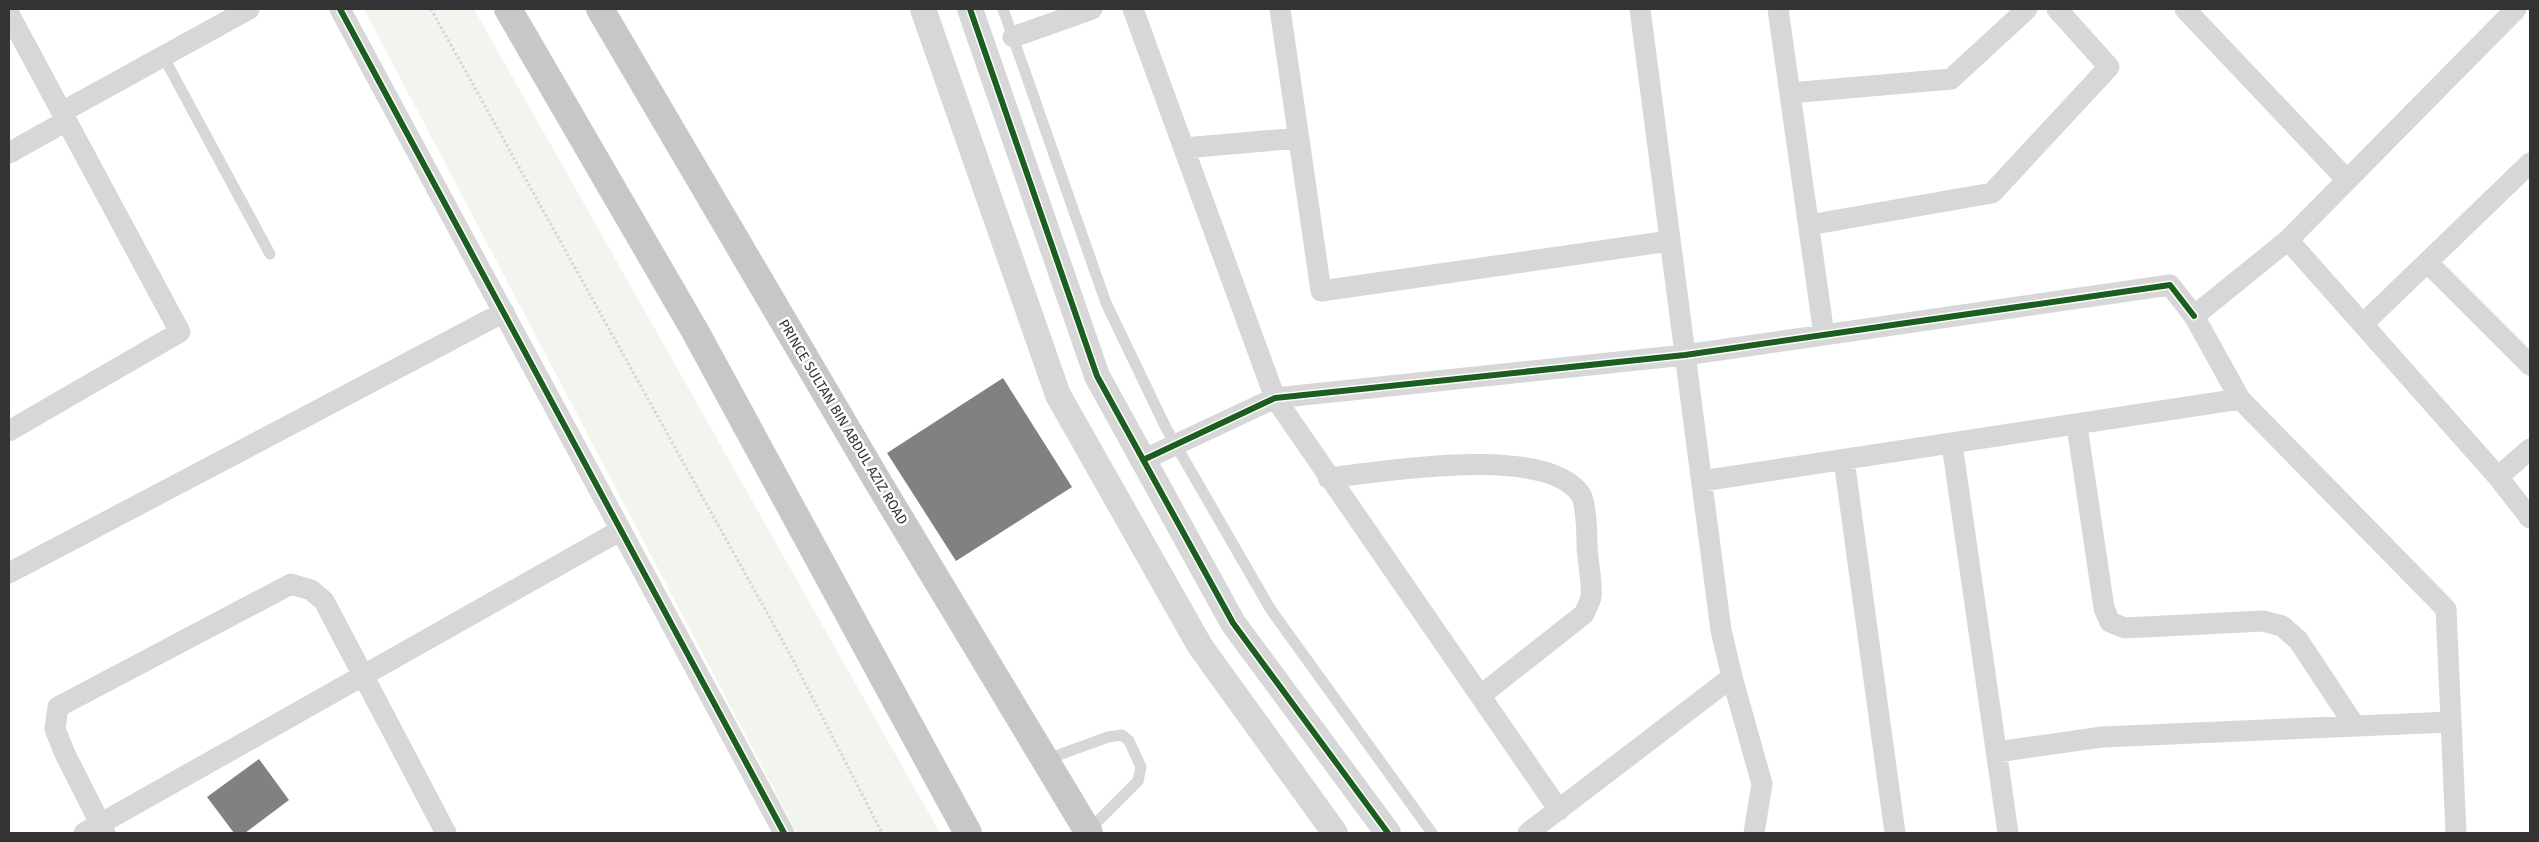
<svg xmlns="http://www.w3.org/2000/svg" width="2539" height="842" viewBox="0 0 2539 842" font-family="'Fira Sans',sans-serif">
<rect width="100%" height="100%" fill="#fff"/>
<!-- green -->
<path fill="#f1f5ed" d="M364 9H474L940 833H797Z"/>
<!-- building -->
<path fill="#818181" d="M1003 378 1072 487 956 561 887 453Z
M259 759 289 800 245 833H234L207 797Z"/>
<g fill="none" stroke-linecap="round" stroke-linejoin="round">
<!-- path -->
<path stroke="#d6d6d6" stroke-width="3" stroke-dasharray="2.5 2.5" stroke-linecap="butt" d="M431 9 791 656 882 833"/>
<!-- service -->
<path stroke="#d7d7d7" stroke-width="11" d="M1003 9 1106 303 1166 428 1271 610 1432 833
M163 56 270 254
M1045 760 1108 737 1122 735 1129 741 1141 767 1138 781 1088 831"/>
<!-- minor -->
<path stroke="#d7d7d7" stroke-width="21" d="M340 9 784 833
M1133 9 1275 398 1559 810
M1280 9 1321 291 1670 241
M1640 9 1721 630 1732 677 1762 784 1754 833
M1778 9 1824 335
M2185 9 2347 180
M2516 9 2288 240 2498 477 2530 518
M9 14 180 332 9 431
M1013 37 1092 9
M1790 93 1951 79 2027 9
M62 112 249 9
M1184 148 1299 138
M9 153 66 121
M1809 225 1992 193 2109 67 2057 9
M2288 240 2194 316 2240 399 2446 609 2456 833
M2427 262 2530 365
M2363 324 2530 163
M2077 426 2104 608 2110 622 2125 628 2263 621 2282 626 2298 640 2355 726
M1952 444 2008 833
M1143 460 1275 398 1685 355 2170 285 2194 316
M1844 460 1895 833
M2498 477 2530 449
M1328 478C1383 472 1547 443 1581 495 1586 504 1587 533 1587 544 1587 558 1593 585 1591 597 1590 602 1586 609 1584 614L1480 696
M1702 481 2240 399
M9 573 504 312
M1997 752 2102 737 2451 722
M84 833 621 530
M105 833 65 754 55 729 58 707 291 584 311 590 324 601 446 833
M1528 833 1732 677"/>
<!-- tertiary -->
<path stroke="#d7d7d7" stroke-width="26" d="M923 9 1058 395 1200 646 1335 833
M970 9 1097 376 1233 623 1388 833"/>
<!-- trunk -->
<path stroke="#c7c7c7" stroke-width="28" d="M508 9 695 331 968 833
M600 9 878 482 1089 833"/>
<defs>
<path id="cycleway" d="M340 9 784 833
M970 9 1097 376 1233 623 1388 833
M1143 460 1275 398 1685 355 2170 285 2194 316"/>
</defs>
<!-- cycleway casing -->
<use href="#cycleway" stroke="#fff" stroke-width="9"/>
<!-- cycleway -->
<use href="#cycleway" stroke="#1b5e20" stroke-width="6"/>
</g>
<g text-anchor="middle" dominant-baseline="central" stroke-width="5" stroke-linejoin="round" paint-order="stroke">
<!-- street labels -->
<g font-size="14" fill="#333" stroke="#fff">
<text transform="translate(843 422) rotate(59)">PRINCE SULTAN BIN ABDUL AZIZ ROAD</text>
</g>
</g>
<!-- border -->
<rect width="2539" height="842" fill="none" stroke="#333333" stroke-width="20"/>
</svg>
